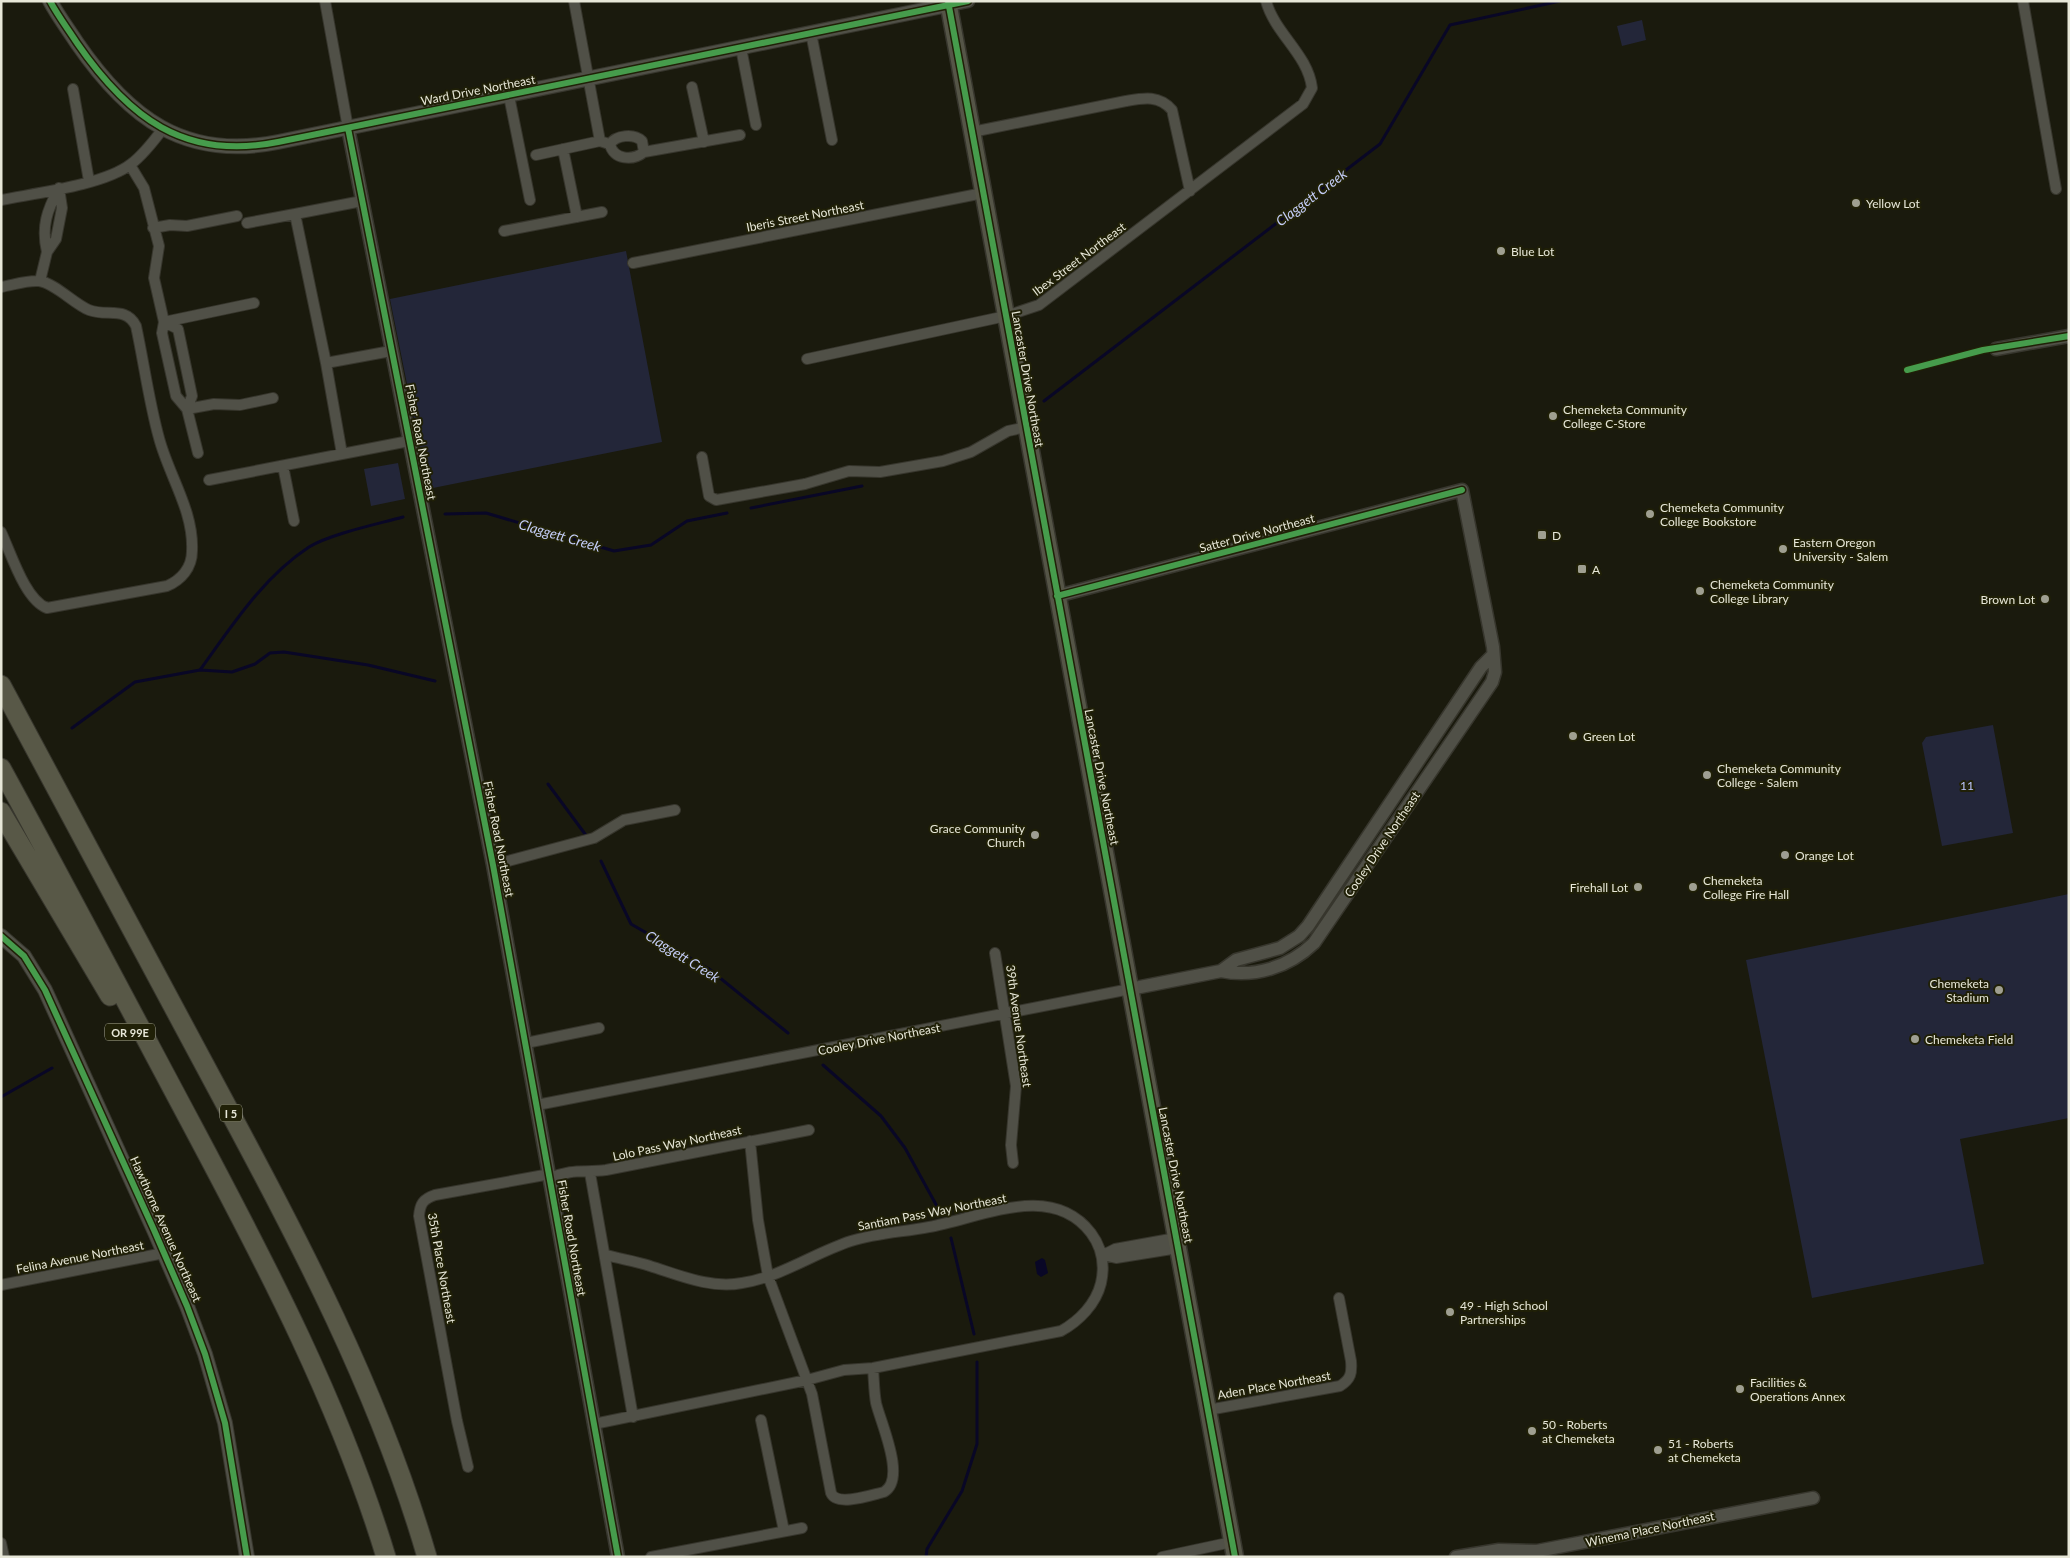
<svg xmlns="http://www.w3.org/2000/svg" width="2070" height="1558" viewBox="0 0 2070 1558" font-family="Lato,sans-serif">
<rect width="100%" height="100%" fill="#1a1a0d"/>
<!-- green -->
<path fill="#232639" d="M1642 20 1646 40 1622 46 1617 26Z
M626 251 662 442 428 489 390 299Z
M398 463 405 499 371 506 364 469Z
M1993 725 2013 833 1942 846 1922 743 1926 737Z
M2069 894V1118L1960 1139 1984 1264 1812 1298 1746 960Z"/>
<!-- water -->
<path fill="#090726" d="M1042 1258 1045 1260 1048 1273 1041 1277 1037 1274 1035 1262Z"/>
<g fill="none" stroke-linecap="round" stroke-linejoin="round">
<!-- stream -->
<path stroke="#090726" stroke-width="3" d="M1044 401 1380 144 1450 25 1560 1
M751 508 862 486
M445 514 486 513 614 551 651 545 687 521 727 513
M200 670C231 627 263 577 309 547 330 534 378 524 403 517
M72 728 135 682 200 670 232 672 255 664 270 653 284 652 368 665 435 681
M548 784 588 838
M601 861 631 924 709 969 788 1033
M823 1065 881 1116 905 1148 939 1210
M1 1097 52 1068
M951 1238 974 1334
M926 1557 927 1549 962 1491 977 1444V1362"/>
<defs>
<path id="minor" d="M325 1 348 128
M574 1 600 141
M2023 1 2056 189
M811 33 832 140
M741 48 756 125
M692 87 704 142
M73 89 89 181
M509 96 530 200
M972 132 1126 101C1144 98 1159 95 1172 110L1190 191
M563 149 577 217
M644 152 642 141C634 133 616 135 610 144 613 160 633 161 644 152L740 135
M536 155 600 141 606 143
M130 165 144 188 159 246 154 278 164 322 162 333 176 396 187 409 198 453
M1 200C36 193 104 185 131 164 143 155 153 142 162 130
M362 201 295 214 326 363 391 351
M247 223 295 214
M153 228 170 225 187 226 237 216
M504 231 602 212
M47 252C41 227 47 210 59 188
M633 263 983 193
M40 281 47 252 56 239 62 208 59 188
M1 287C13 285 27 280 39 281 55 283 74 304 89 310 107 317 126 306 136 326 144 363 149 402 159 438 169 476 194 511 192 551 192 568 181 580 167 586L47 608C25 600 11 553 1 532
M164 322 178 329 192 396 187 409
M164 322 254 303
M807 359 1006 316 1039 305 1303 104 1312 88C1308 54 1275 34 1266 1
M187 409 214 404 240 405 273 398
M342 454 409 441
M702 457 709 496 716 500 805 484 849 471 880 472 943 461 971 452 1008 431 1026 427
M283 466 294 521
M209 480 342 454 326 363
M493 865 594 838 624 820 675 810
M995 953 1016 1086 1011 1145 1013 1163
M526 1043 599 1028
M537 1105 1130 989
M750 1141 758 1220 768 1276 812 1394 831 1493C837 1507 871 1495 884 1492 907 1479 880 1421 876 1403 874 1392 874 1380 873 1368
M590 1173 633 1417
M551 1178C573 1168 584 1173 606 1170L809 1130
M1103 1255 1116 1258 1178 1248
M1103 1255 1115 1249 1176 1238
M1 1285 164 1253
M1208 1410 1340 1386C1351 1379 1352 1373 1351 1361L1339 1298
M761 1420 784 1531
M594 1424 807 1380 844 1370 873 1368 1061 1331C1079 1321 1096 1304 1101 1283 1105 1265 1103 1249 1091 1233 1051 1181 981 1218 929 1227 903 1232 877 1233 851 1241 814 1253 781 1277 742 1283 710 1289 679 1275 650 1266 636 1261 620 1259 606 1255
M468 1467 457 1421 419 1216C420 1204 423 1199 435 1195L550 1174
M1 1543 4 1557
M651 1557 802 1528
M1162 1557 1232 1542"/>
<path id="tertiary" d="M948 5 968 1
M348 128 493 865 618 1557
M1996 349 2069 336
M1057 596 1462 490 1493 647 1495 672 1492 682 1314 943C1289 967 1255 978 1221 971
M1130 989 1221 971 1236 960 1280 948 1299 936 1308 926 1481 667 1492 656
M1456 1557 1499 1550 1537 1551 1813 1498"/>
<path id="secondary" d="M50 1C58 16 68 29 77 43 128 117 184 161 278 142L948 5
M1 936 24 956 45 990 154 1230 187 1306 205 1354 225 1423 247 1557"/>
<path id="primary" d="M948 1 1235 1557"/>
<path id="motorway" d="M1 685C73 820 146 955 218 1090 299 1241 379 1391 427 1557
M1 768C66 887 129 1007 193 1127 267 1266 340 1405 386 1557
M1 812 110 996"/>
</defs>
<!-- minor casing -->
<use href="#minor" stroke="#37362d" stroke-width="12"/>
<!-- tertiary casing -->
<use href="#tertiary" stroke="#37362d" stroke-width="15"/>
<!-- secondary casing -->
<use href="#secondary" stroke="#37362d" stroke-width="16"/>
<!-- primary casing -->
<use href="#primary" stroke="#37362d" stroke-width="19"/>
<!-- motorway casing -->
<use href="#motorway" stroke="#37362d" stroke-width="21"/>
<!-- minor -->
<use href="#minor" stroke="#505047" stroke-width="10"/>
<!-- tertiary -->
<use href="#tertiary" stroke="#505047" stroke-width="12"/>
<!-- secondary -->
<use href="#secondary" stroke="#505047" stroke-width="14"/>
<!-- primary -->
<use href="#primary" stroke="#555547" stroke-width="16"/>
<!-- motorway -->
<use href="#motorway" stroke="#585847" stroke-width="19"/>
<defs>
<path id="cycleway" d="M50 1C58 16 68 29 77 43 128 117 184 161 278 142L968 1
M948 1 1235 1557
M348 128 493 865 618 1557
M1907 370 1983 350 2069 336
M1057 596 1462 490
M1 936 24 956 45 990 154 1230 187 1306 205 1354 225 1423 247 1557"/>
</defs>
<!-- cycleway casing -->
<use href="#cycleway" stroke="#202007" stroke-width="9"/>
<!-- cycleway -->
<use href="#cycleway" stroke="#469c4c" stroke-width="6"/>
</g>
<!-- markers -->
<g fill="#9f9f91" stroke="#202007" stroke-width="2">
<circle cx="1856" cy="203" r="5"/>
<circle cx="1501" cy="251" r="5"/>
<circle cx="1553" cy="416" r="5"/>
<circle cx="1650" cy="514" r="5"/>
<rect x="1537" y="530" width="10" height="10" rx="2.5"/>
<circle cx="1783" cy="549" r="5"/>
<rect x="1577" y="564" width="10" height="10" rx="2.5"/>
<circle cx="1700" cy="591" r="5"/>
<circle cx="2045" cy="599" r="5"/>
<circle cx="1573" cy="736" r="5"/>
<circle cx="1707" cy="775" r="5"/>
<circle cx="1035" cy="835" r="5"/>
<circle cx="1785" cy="855" r="5"/>
<circle cx="1638" cy="887" r="5"/>
<circle cx="1693" cy="887" r="5"/>
<circle cx="1999" cy="990" r="5"/>
<circle cx="1915" cy="1039" r="5"/>
<circle cx="1450" cy="1312" r="5"/>
<circle cx="1740" cy="1389" r="5"/>
<circle cx="1532" cy="1431" r="5"/>
<circle cx="1658" cy="1450" r="5"/>
</g>
<g text-anchor="middle" dominant-baseline="central" stroke-width="4" stroke-linejoin="round" paint-order="stroke">
<!-- shield labels -->
<g fill="#202007" stroke="#abab99" stroke-width="1">
<rect x="105" y="1023.5" width="50" height="17" rx="4"/>
<rect x="220" y="1104.5" width="22" height="17" rx="4"/>
</g>
<g font-size="11" font-weight="bold" fill="#e7e7d8">
<text x="130" y="1032">OR 99E</text>
<text x="231" y="1113">I 5</text>
</g>
<!-- street labels -->
<g font-size="12" fill="#e7e7d8" stroke="#202007">
<text transform="translate(478 90) rotate(-11)">Ward Drive Northeast</text>
<text transform="translate(805 216) rotate(-11)">Iberis Street Northeast</text>
<text transform="translate(1079 259) rotate(-37)">Ibex Street Northeast</text>
<text transform="translate(1028 379) rotate(80)">Lancaster Drive Northeast</text>
<text transform="translate(421 442) rotate(79)">Fisher Road Northeast</text>
<text transform="translate(1257 533) rotate(-15)">Satter Drive Northeast</text>
<text transform="translate(1102 777) rotate(79)">Lancaster Drive Northeast</text>
<text transform="translate(499 839) rotate(79)">Fisher Road Northeast</text>
<text transform="translate(1382 844) rotate(-56)">Cooley Drive Northeast</text>
<text transform="translate(1019 1026) rotate(82)">39th Avenue Northeast</text>
<text transform="translate(879 1039) rotate(-11)">Cooley Drive Northeast</text>
<text transform="translate(677 1143) rotate(-12)">Lolo Pass Way Northeast</text>
<text transform="translate(1176 1175) rotate(79)">Lancaster Drive Northeast</text>
<text transform="translate(932 1212) rotate(-11)">Santiam Pass Way Northeast</text>
<text transform="translate(166 1229) rotate(66)">Hawthorne Avenue Northeast</text>
<text transform="translate(572 1238) rotate(80)">Fisher Road Northeast</text>
<text transform="translate(80 1257) rotate(-11)">Felina Avenue Northeast</text>
<text transform="translate(442 1268) rotate(80)">35th Place Northeast</text>
<text transform="translate(1274 1385) rotate(-10)">Aden Place Northeast</text>
<text transform="translate(1650 1529) rotate(-12)">Winema Place Northeast</text>
</g>
<!-- poi labels -->
<g font-size="12" fill="#e7e7d8" stroke="#202007" text-anchor="start">
<text x="1866" y="203">Yellow Lot</text>
<text x="1511" y="251">Blue Lot</text>
<text x="1563" y="409">Chemeketa Community<tspan x="1563" dy="14">College C-Store</tspan></text>
<text x="1660" y="507">Chemeketa Community<tspan x="1660" dy="14">College Bookstore</tspan></text>
<text x="1552" y="535">D</text>
<text x="1793" y="542">Eastern Oregon<tspan x="1793" dy="14">University - Salem</tspan></text>
<text x="1592" y="569">A</text>
<text x="1710" y="584">Chemeketa Community<tspan x="1710" dy="14">College Library</tspan></text>
<text x="2035" y="599" text-anchor="end">Brown Lot</text>
<text x="1583" y="736">Green Lot</text>
<text x="1717" y="768">Chemeketa Community<tspan x="1717" dy="14">College - Salem</tspan></text>
<text x="1025" y="828" text-anchor="end">Grace Community<tspan x="1025" dy="14">Church</tspan></text>
<text x="1795" y="855">Orange Lot</text>
<text x="1703" y="880">Chemeketa<tspan x="1703" dy="14">College Fire Hall</tspan></text>
<text x="1628" y="887" text-anchor="end">Firehall Lot</text>
<text x="1989" y="983" text-anchor="end">Chemeketa<tspan x="1989" dy="14">Stadium</tspan></text>
<text x="1925" y="1039">Chemeketa Field</text>
<text x="1460" y="1305">49 - High School<tspan x="1460" dy="14">Partnerships</tspan></text>
<text x="1750" y="1382">Facilities &amp;<tspan x="1750" dy="14">Operations Annex</tspan></text>
<text x="1542" y="1424">50 - Roberts<tspan x="1542" dy="14">at Chemeketa</tspan></text>
<text x="1668" y="1443">51 - Roberts<tspan x="1668" dy="14">at Chemeketa</tspan></text>
</g>
<!-- park labels -->
<g font-size="12" fill="#bbc5fe" stroke="#202007">
<text x="1967" y="785">11</text>
</g>
<!-- water labels -->
<g font-size="14" font-style="italic" fill="#c4cdf7" stroke="#202007">
<text transform="translate(1311 197) rotate(-37)">Claggett Creek</text>
<text transform="translate(560 535) rotate(16)">Claggett Creek</text>
<text transform="translate(683 956) rotate(32)">Claggett Creek</text>
</g>
</g>
<!-- border -->
<rect width="2070" height="1558" fill="none" stroke="#e7e7d8" stroke-width="5"/>
</svg>
